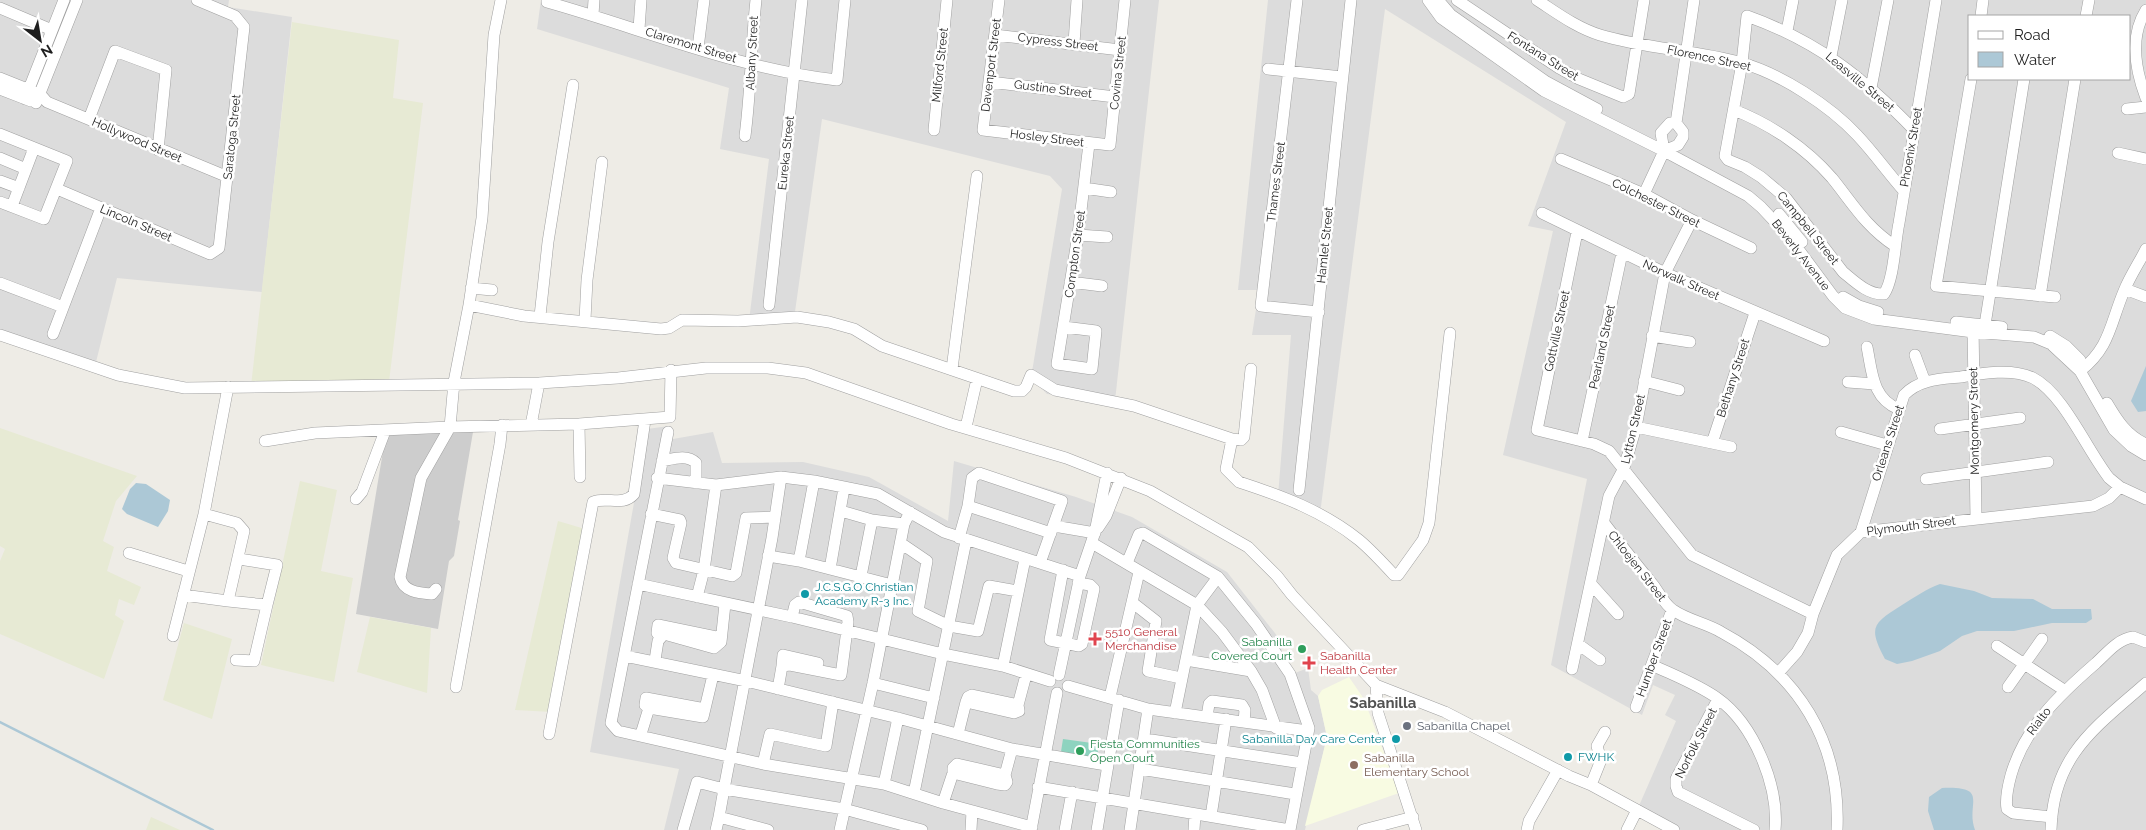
<svg xmlns="http://www.w3.org/2000/svg" width="2146" height="830" viewBox="0 0 2146 830" font-family="Raleway,sans-serif">
<rect width="100%" height="100%" fill="#eeece6"/>
<!-- residential -->
<path fill="#dcdcdc" fill-rule="evenodd" d="M0 0H229L228 7 292 17 262 292 117 278 96 362 0 331Z
M541 0H1159L1115 401 1047 394 1031 378 1062 189 1050 176 822 119 794 319 749 321 769 159 720 149 729 88 537 29Z
M1268 0H2146V830H1664L1635 815 1676 721 1665 715 1675 695 1653 685 1642 715 1551 665 1587 479 1503 455 1553 231 1528 226 1566 122 1385 9 1320 514 1278 496 1291 335H1252L1259 290H1238ZM1970 16H2130V79H1970Z
M669 426 673 439 713 432 722 463 803 462 869 477 948 521 954 461 1076 497 1132 517 1227 572 1285 646 1279 652 1295 673 1308 668 1311 690 1318 696 1327 737 1305 830H664L679 769 590 752 647 429Z"/>
<!-- education -->
<path fill="#f8fbe2" d="M1349 677 1364 699 1399 793 1305 826 1327 737 1318 696 1322 690Z"/>
<!-- religious -->
<path fill="#cdcdcd" d="M473 432 458 520 460 521 454 556 449 561 438 629 356 614 386 433Z"/>
<!-- farmland -->
<path fill="#e7ead4" d="M292 22 399 40 393 98 423 103 389 382 251 386Z
M0 428 137 476 116 501 103 541 114 547 107 571 141 587 134 605 119 599 115 615 124 621 104 679 0 634V561L5 549 0 546Z
M300 481 337 490 321 571 353 578 334 682 261 665Z
M558 521 585 529 552 712 515 710Z
M370 617 431 628 427 693 357 672Z
M184 623 232 639 212 719 163 700Z
M151 817 180 830H146Z"/>
<!-- pitch -->
<path fill="#8ed3bf" d="M1063 739 1099 744 1096 764 1060 758Z"/>
<!-- water -->
<path fill="#acc8d6" d="M2146 366V411L2138 412 2131 401Z
M136 483 146 484 170 500 168 511 158 527 127 514 122 509 130 489Z
M1940 584 1974 591 1992 598 2033 599 2052 609H2091L2092 619 2086 623H2052L2014 631H1977L1962 636 1940 651 1912 661 1897 664 1885 659C1867 626 1874 623 1902 605 1915 597 1926 589 1940 584Z
M1942 788C1991 786 1965 804 1975 830H1934L1928 811 1929 797Z"/>
<g fill="none" stroke-linecap="round" stroke-linejoin="round">
<!-- stream -->
<path stroke="#acc8d6" stroke-width="2.5" d="M0 722 213 830"/>
<defs>
<path id="minor" d="M501 0 494 35 482 218 469 305 454 382 450 427 579 424 670 417 671 370
M547 0V2C643 29 738 69 837 80L845 0
M999 0 983 130 1110 145 1125 0
M1297 0 1261 306 1319 312
M1428 0 1441 18 1544 91 1664 151 1748 196 1761 207 1790 238 1833 296 1845 308 1874 319 1973 332 2034 337 2051 344 2080 371 2114 430 2131 446 2146 455
M1438 0 1451 15 1545 81 1597 109
M1457 0 1559 68 1579 79 1623 97 1629 94 1644 0
M1537 0C1557 13 1577 28 1600 35 1647 49 1696 50 1742 63 1781 74 1830 106 1857 135 1874 153 1888 173 1904 191
M0 8 52 30
M2146 10C2129 37 2135 69 2146 98
M593 15 594 0
M1981 16 1983 0
M2086 16 2089 0
M639 29 641 0
M1787 31 1793 0
M995 35 1120 50
M1074 43 1077 0
M698 48 704 0
M1831 56 1842 0
M1268 69 1342 77
M0 78 40 94 47 102 228 177
M1971 79 1936 286 2055 297
M990 82 1115 97
M1871 88 1888 0
M0 89 31 101
M25 99 64 0
M36 103 77 0
M2127 109 2146 107
M1734 110C1770 124 1806 148 1832 178 1853 204 1866 227 1895 246
M89 119 115 51 166 70 158 150
M1670 123H1676L1683 132V137L1678 145 1664 151 1661 133Z
M1676 123 1694 0
M934 130 947 0
M1915 131C1863 77 1817 41 1747 16L1742 63 1725 156 1728 160 1745 167 1761 177 1786 198 1843 272C1854 281 1868 295 1884 294 1894 280 1895 241 1899 223 1911 149 1924 74 1936 0
M0 134 67 161 44 219 0 202
M745 136C751 90 751 46 756 0
M2118 153 2146 159
M0 158 26 169
M1561 159 1644 194 1692 220 1751 248
M0 181 19 188
M1084 188 1111 192
M57 189 210 254 219 248 244 27 235 16 197 0
M1644 194 1664 151
M12 206 34 148
M1542 213 1665 273 1824 341
M1779 214 1802 242
M1577 232 1537 430 1594 444 1609 451 1692 555 1813 614
M1078 235 1107 237
M1070 282 1102 286
M0 283 63 307
M471 288 492 290
M2125 289 2146 297
M2040 296 2075 79
M1843 297 1859 306 1878 312
M469 305 524 316 661 329 669 328 682 320 738 321 797 317 829 322 854 329 882 346 1014 391H1022L1026 387 1031 375 1055 390 1134 406 1232 439 1241 440 1244 437 1251 369
M769 305 802 0
M540 316 548 242 573 85
M585 320 587 280 602 162
M1956 322 2002 327
M1973 325 1976 518
M1064 327 1096 331 1092 369 1057 364 1078 235 1089 144
M1984 331 2024 79
M53 334 101 208
M0 335 118 375 185 388 539 383 618 378 706 368H768L806 373 951 424 1066 458 1150 491 1248 547 1277 576 1292 595 1376 685 1445 712 1569 776 1591 785 1674 830
M1652 336 1690 342
M2050 336 2066 346 2080 360
M1867 347C1872 371 1872 399 1899 409
M1915 355 1925 382
M952 369 977 176
M2080 371C2110 348 2110 324 2124 291 2130 276 2139 263 2146 249
M1644 381 1679 390
M1848 382 1875 384
M2107 403C2117 420 2127 436 2146 444
M579 424 580 477
M531 425 539 383
M966 427 977 379
M1636 427 1731 447
M1940 429 2020 418
M668 432 611 723 618 731 763 764 884 784 943 803 1032 827
M1841 432 1887 445
M1232 439 1226 469 1239 482C1282 496 1323 511 1359 540 1371 550 1383 563 1394 575H1398L1423 540 1429 523 1450 333
M265 441 315 433 450 427 421 478 400 577C403 592 419 593 432 594L436 589
M1582 441 1622 253
M1712 443 1755 313
M662 461C673 459 687 454 696 463V483
M657 478 716 485 781 477 814 481 878 494 944 532 1080 576
M1926 479 2048 462
M1299 490 1351 0
M356 499 362 492 385 431
M968 506 1051 533
M841 511 872 520 904 524
M651 514 680 520 681 523 673 558 676 563 732 576 736 573 746 518 775 517
M1604 523C1620 544 1637 565 1654 586 1659 593 1665 605 1673 610 1687 620 1706 623 1721 632 1798 673 1841 742 1837 830
M1054 526 1095 533
M1098 528 1106 516 1121 478
M1861 532 1904 395C1919 379 1941 379 1961 377 1982 373 2013 368 2033 378 2063 393 2087 450 2109 478L2120 487 2146 499
M959 538 968 506 972 478 979 473 1062 501 1040 563
M1092 543 1197 605 1222 632 1251 671 1262 690 1276 728
M902 544 927 561 918 611 949 626 978 631 989 586 1018 591
M129 553 188 571
M768 556 799 561 892 585
M239 559 277 565 267 605
M799 561 814 481
M1127 563 1139 534 1143 533 1218 577 1256 624 1290 674 1309 728 1290 830
M830 569 844 488
M1063 570 1050 640 1079 646 1082 644 1094 589 1090 585 1078 583
M861 576 872 520
M638 584 792 617 943 654 1003 666 1050 681
M1591 584 1618 614
M183 595 228 601 244 531 237 523 204 514
M697 597 704 570 716 485
M228 601 267 605 254 661 236 660
M1133 603 1156 621 1148 671 1181 678
M173 636 204 514 228 387
M660 637 657 633 658 625 721 638
M1578 644 1600 660
M1997 646 2064 690
M625 656 746 681 898 718 1012 749 1106 765
M655 660 658 641 664 634 714 648 721 642 725 604
M1186 660 1251 671
M1652 665C1673 675 1697 684 1717 698 1754 724 1779 786 1775 830
M782 666 783 655 818 663
M1003 666 1025 559
M1572 669 1609 496 1624 468 1636 427 1665 273 1692 220
M1779 672 1797 652 1808 633 1813 614 1837 555 1861 532 2093 506 2109 498 2120 487
M1059 675 1080 576 1095 532 1107 473
M873 683 934 698
M1376 685 1378 713 1416 830
M1068 686 1148 709 1308 731
M456 687 500 444 502 425
M2008 687 2042 639
M778 689 782 666 790 665 841 675 842 668 848 622 847 616 799 602 795 605 792 617
M972 695 1018 705 1019 711 1014 713 966 702 968 697Z
M1110 697 1139 572
M1718 699 1676 779V786L1678 792 1754 830
M1018 705 1026 675
M1636 707 1672 610
M649 708 645 705 646 698 705 709
M1175 713 1197 605 1218 577
M1207 717 1209 704 1212 701 1242 705 1245 710 1244 722
M549 734 593 502C607 496 623 507 634 494L645 420
M641 734 649 708 703 717 713 675
M958 734 966 702
M1145 739 1302 763
M763 764 770 734 826 746 833 702
M957 764 1005 775 1007 782 1005 785 997 784 953 773V768Z
M1140 769 1295 794
M1005 775 1012 749
M884 784 898 718
M1591 785 1601 760 1597 746 1605 732
M1038 787 1290 830
M914 793 966 541
M943 803 953 773
M1211 816 1226 719
M719 817 724 789 844 809 922 830
M2052 817 2013 813 2007 809C2005 798 2008 786 2011 775 2025 727 2059 695 2096 663 2107 653 2118 639 2133 637L2146 642
M683 830 697 782 724 789 772 538 781 477
M716 830 719 817 768 830
M840 830 873 683 904 524 910 512
M971 830 972 811
M1031 830 1057 693
M1065 830 1072 792
M1097 830 1119 700
M1130 830 1148 709
M1194 830 1195 814
M1363 830 1413 817
M1527 830 1529 821 1558 770
M1627 830 1637 810
M2051 830C2053 755 2095 728 2146 683"/>
</defs>
<!-- minor casing -->
<use href="#minor" stroke="#a0a0a0" stroke-width="12"/>
<!-- minor -->
<use href="#minor" stroke="#fff" stroke-width="11"/>
</g>
<!-- markers -->
<g fill="#0f9aa8" stroke="#fff" stroke-width="2">
<circle cx="805" cy="594" r="5"/>
<circle cx="1396" cy="739" r="5"/>
<circle cx="1568" cy="757" r="5"/>
</g>
<g fill="#e0444e" stroke="#fff" stroke-width="2">
<path d="M1092.5 631.5h5v5h5v5h-5v5h-5v-5h-5v-5h5z"/>
<path d="M1306.5 655.5h5v5h5v5h-5v5h-5v-5h-5v-5h5z"/>
</g>
<g fill="#2e9e5b" stroke="#fff" stroke-width="2">
<circle cx="1302" cy="649" r="5"/>
<circle cx="1080" cy="751" r="5"/>
</g>
<circle fill="#6b7280" stroke="#fff" stroke-width="2" cx="1407" cy="726" r="5"/>
<circle fill="#8d6e63" stroke="#fff" stroke-width="2" cx="1354" cy="765" r="5"/>
<g text-anchor="middle" dominant-baseline="central" stroke-width="5" stroke-linejoin="round" paint-order="stroke">
<!-- street labels -->
<g font-size="12" fill="#1f1f1f" stroke="#fff">
<text transform="translate(1058 42) rotate(7)">Cypress Street</text>
<text transform="translate(691 45) rotate(17)">Claremont Street</text>
<text transform="translate(752 53) rotate(-87)">Albany Street</text>
<text transform="translate(1543 56) rotate(32)">Fontana Street</text>
<text transform="translate(1709 58) rotate(12)">Florence Street</text>
<text transform="translate(940 65) rotate(-84)">Milford Street</text>
<text transform="translate(991 65) rotate(-83)">Davenport Street</text>
<text transform="translate(1118 73) rotate(-84)">Covina Street</text>
<text transform="translate(1860 82) rotate(40)">Leasville Street</text>
<text transform="translate(1053 89) rotate(7)">Gustine Street</text>
<text transform="translate(232 137) rotate(-84)">Saratoga Street</text>
<text transform="translate(1047 138) rotate(7)">Hosley Street</text>
<text transform="translate(137 140) rotate(23)">Hollywood Street</text>
<text transform="translate(1911 147) rotate(-80)">Phoenix Street</text>
<text transform="translate(786 153) rotate(-84)">Eureka Street</text>
<text transform="translate(1276 182) rotate(-83)">Thames Street</text>
<text transform="translate(1656 203) rotate(26)">Colchester Street</text>
<text transform="translate(136 223) rotate(23)">Lincoln Street</text>
<text transform="translate(1808 228) rotate(51)">Campbell Street</text>
<text transform="translate(1325 245) rotate(-84)">Hamlet Street</text>
<text transform="translate(1075 254) rotate(-82)">Compton Street</text>
<text transform="translate(1801 255) rotate(52)">Beverly Avenue</text>
<text transform="translate(1681 280) rotate(24)">Norwalk Street</text>
<text transform="translate(1557 331) rotate(-78)">Gottville Street</text>
<text transform="translate(1602 347) rotate(-78)">Pearland Street</text>
<text transform="translate(1733 378) rotate(-72)">Bethany Street</text>
<text transform="translate(1974 421) rotate(-91)">Montgomery Street</text>
<text transform="translate(1633 429) rotate(-77)">Lytton Street</text>
<text transform="translate(1888 443) rotate(-72)">Orleans Street</text>
<text transform="translate(1911 526) rotate(-7)">Plymouth Street</text>
<text transform="translate(1637 566) rotate(52)">Chloejen Street</text>
<text transform="translate(1654 658) rotate(-70)">Humber Street</text>
<text transform="translate(2039 721) rotate(-53)">Rialto</text>
<text transform="translate(1696 743) rotate(-63)">Norfolk Street</text>
</g>
<!-- culture labels -->
<g font-size="12" fill="#0d838f" stroke="#fff" text-anchor="start">
<text x="815" y="587">J.C.S.G.O Christian<tspan x="815" dy="14">Academy R-3 Inc.</tspan></text>
<text x="1386" y="739" text-anchor="end">Sabanilla Day Care Center</text>
<text x="1578" y="757">FWHK</text>
</g>
<!-- health labels -->
<g font-size="12" fill="#be3a42" stroke="#fff" text-anchor="start">
<text x="1105" y="632">5510 General<tspan x="1105" dy="14">Merchandise</tspan></text>
<text x="1320" y="656">Sabanilla<tspan x="1320" dy="14">Health Center</tspan></text>
</g>
<!-- leisure labels -->
<g font-size="12" fill="#27864d" stroke="#fff" text-anchor="end">
<text x="1292" y="642">Sabanilla<tspan x="1292" dy="14">Covered Court</tspan></text>
<text x="1090" y="744" text-anchor="start">Fiesta Communities<tspan x="1090" dy="14">Open Court</tspan></text>
</g>
<!-- worship labels -->
<g font-size="12" fill="#5b616d" stroke="#fff" text-anchor="start">
<text x="1417" y="726">Sabanilla Chapel</text>
</g>
<!-- education labels -->
<g font-size="12" fill="#785e54" stroke="#fff" text-anchor="start">
<text x="1364" y="758">Sabanilla<tspan x="1364" dy="14">Elementary School</tspan></text>
</g>
<!-- quarter labels -->
<g font-size="15" font-weight="bold" fill="#525252" stroke="#fff">
<text x="1383" y="703">Sabanilla</text>
</g>
</g>
<!-- legend -->
<rect x="1968" y="15" width="162" height="65" fill="#ffffff" stroke="#a5a5a5"/>
<rect x="1978" y="31" width="25" height="8" fill="#ffffff" stroke="#a5a5a5"/>
<text x="2014" y="40" font-size="15" fill="#1f1f1f">Road</text>
<rect x="1978" y="52" width="25" height="15" fill="#acc8d6" stroke="#a5a5a5"/>
<text x="2014" y="65" font-size="15" fill="#1f1f1f">Water</text>
<!-- north arrow -->
<g transform="translate(40 40) rotate(149)" stroke="#ffffff" stroke-width="4" paint-order="stroke">
<path d="M0-4L9 19L0 12L-9 19Z" fill="#1f1f1f"/>
<text y="-8" font-size="14" font-weight="bold" text-anchor="middle" fill="#1f1f1f">N</text>
</g>
</svg>
